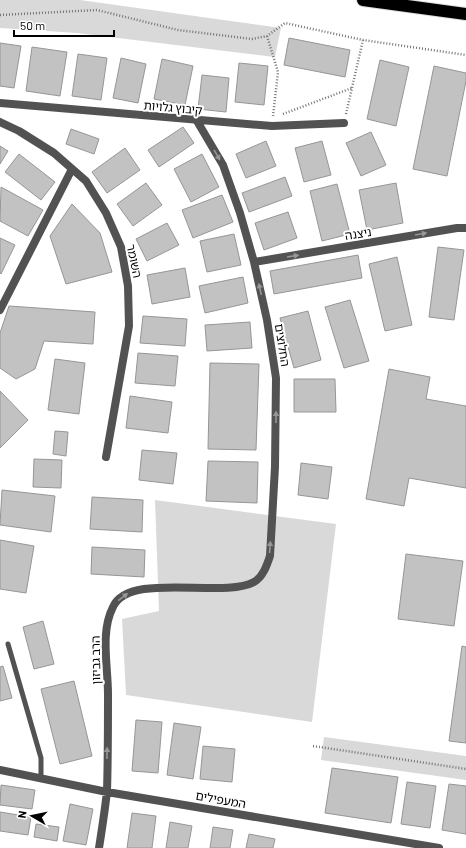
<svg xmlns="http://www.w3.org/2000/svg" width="466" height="848" viewBox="0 0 466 848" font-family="Barlow,'Noto Sans Hebrew',sans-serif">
<rect width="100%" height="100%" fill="#fff"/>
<!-- green -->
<path fill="#d9d9d9" d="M0 0H80L281 28 275 57 77 33 0 28Z
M155 500 336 524 312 722 126 695 122 619 159 611Z
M324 737 466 756V780L321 760Z"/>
<!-- building -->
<path fill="#c2c2c2" stroke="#969696" d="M289 38 350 50 345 77 284 65Z
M0 43 21 46 14 88 0 86Z
M32 47 67 52 60 96 26 91Z
M78 54 107 58 101 100 72 96Z
M121 58 146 64 138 103 113 98Z
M162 59 193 66 185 105 154 99Z
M380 60 409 67 396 126 367 119Z
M239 63 268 66 264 105 235 102Z
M434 66 466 73V81L447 176 413 169Z
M202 75 229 78 226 112 198 109Z
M183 127 194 143 159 167 148 150Z
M71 129 99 139 94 154 66 144Z
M371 132 386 165 361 176 346 143Z
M266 141 276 166 246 178 236 154Z
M322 141 331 175 304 182 295 148Z
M0 146 8 151 0 164Z
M125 148 140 170 107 193 92 172Z
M19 154 55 182 41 200 5 172Z
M202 154 219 187 191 202 174 169Z
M285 177 292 196 249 212 242 193Z
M146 183 162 205 133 226 117 204Z
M396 183 403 223 367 230 359 190Z
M337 184 350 234 322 241 310 191Z
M1 187 43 210 28 236 0 221Z
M222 195 233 222 193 238 182 210Z
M72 204 100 233 112 272 66 284 50 236Z
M288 212 297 238 264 250 255 223Z
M167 223 179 245 147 261 136 239Z
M234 234 241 265 207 272 200 241Z
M0 238 15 245 1 274 0 273Z
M438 247 464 250 454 320 429 317Z
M358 255 362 278 274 294 270 271Z
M397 257 412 325 385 331 369 264Z
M185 268 190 297 152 304 147 275Z
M243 277 248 303 205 313 199 286Z
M350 300 369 361 344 368 325 307Z
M9 306 95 312 93 344 44 341 35 369 16 379 0 368V333Z
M308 311 321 360 294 368 280 318Z
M143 316 187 319 185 346 140 343Z
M250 322 252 348 207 351 205 325Z
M138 353 178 356 175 386 135 383Z
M55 359 85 363 79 414 48 410Z
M210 363 259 364 256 450 208 449Z
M389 369 430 377 426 399 466 406V488L409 478 404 506 366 499Z
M294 379H335L336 412H294Z
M0 391 28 420 0 448Z
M130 396 172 402 168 433 126 428Z
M55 431 68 432 66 456 53 454Z
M142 450 177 453 173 484 139 480Z
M34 459 62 460 61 488 33 487Z
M208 461 258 462 257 503 206 501Z
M301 463 332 467 328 499 298 495Z
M2 490 55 496 51 532 0 525Z
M92 497 143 500 142 532 90 529Z
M0 540 34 546 26 593 0 589Z
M92 547 145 550 144 577 91 574Z
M406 554 463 561 454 626 398 619Z
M43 621 54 664 34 669 23 627Z
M462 646 466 647V743L449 741Z
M3 666 12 698 0 701V667Z
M74 681 92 756 60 764 41 689Z
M136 720 162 722 158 773 132 771Z
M174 723 201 727 193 779 167 775Z
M203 746 235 749 232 782 200 779Z
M332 768 398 777 391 823 325 813Z
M407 782 436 786 430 828 401 824Z
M449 784 466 786V834L442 830Z
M1 785 35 790 32 809 0 805Z
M70 804 93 809 86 845 63 841Z
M0 812 31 817 28 835 0 831Z
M132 813 156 816 152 848H127Z
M170 822 192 826 188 848H166Z
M36 824 59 827 57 841 34 837Z
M213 827 233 830 230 848H210Z
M249 834 275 839 273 848H246Z"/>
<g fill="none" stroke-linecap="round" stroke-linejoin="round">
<defs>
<path id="motorway" d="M363 0 466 14"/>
</defs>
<!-- motorway casing -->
<use href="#motorway" stroke="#dbdbdb" stroke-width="14"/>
<!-- path -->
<path stroke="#747474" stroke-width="2.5" stroke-dasharray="1 2" stroke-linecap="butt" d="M0 15 97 10 178 30 252 39 267 36 285 23 363 40 466 55
M267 36 278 72 273 116
M283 114 352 88
M346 114 363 40
M313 746 466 769"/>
<!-- service -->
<path stroke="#525252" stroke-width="5" d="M8 644 41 758V779"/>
<!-- minor -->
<path stroke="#525252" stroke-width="8" d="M0 103 272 126 344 123
M0 122 19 131 54 153 86 181 106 213 121 247 128 286 129 326 106 457
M254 262 457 228H466
M0 310 72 169
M0 770 107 792 439 848
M99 848C102 829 105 810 107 791 108 759 108 726 108 694 108 666 100 632 113 607 129 571 223 599 254 582 263 577 267 565 270 556L275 467 276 378 267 320 254 262 240 213 223 165 197 121"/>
<!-- motorway -->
<use href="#motorway" stroke="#000" stroke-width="12"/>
</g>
<!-- one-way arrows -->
<defs><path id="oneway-solid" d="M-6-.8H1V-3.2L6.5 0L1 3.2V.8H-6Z"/></defs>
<g fill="#979797">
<use href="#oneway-solid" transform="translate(217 155) rotate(60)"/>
<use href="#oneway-solid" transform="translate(421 234) rotate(-10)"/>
<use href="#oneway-solid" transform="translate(293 256) rotate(-9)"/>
<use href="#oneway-solid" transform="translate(260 289) rotate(-102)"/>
<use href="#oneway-solid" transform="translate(276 417) rotate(-90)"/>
<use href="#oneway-solid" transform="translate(270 547) rotate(-86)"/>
<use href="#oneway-solid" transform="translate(123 597) rotate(-37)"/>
<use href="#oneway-solid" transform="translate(107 753) rotate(-89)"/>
</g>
<g text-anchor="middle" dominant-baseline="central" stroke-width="4" stroke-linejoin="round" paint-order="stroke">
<!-- street labels -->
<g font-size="12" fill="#000" stroke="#fff">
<text transform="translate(173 107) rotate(5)">קיבוץ גלויות</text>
<text transform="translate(358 233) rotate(-9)">ניצנה</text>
<text transform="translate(135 261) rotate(78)">השומר</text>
<text transform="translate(283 345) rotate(81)">החלוצים</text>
<text transform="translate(95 660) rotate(-91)">הרב גביזון</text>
<text transform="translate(221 799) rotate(10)">המעפילים</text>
</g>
</g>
<!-- north arrow -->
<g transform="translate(32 816) rotate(279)" stroke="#ffffff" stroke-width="3" paint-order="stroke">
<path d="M0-3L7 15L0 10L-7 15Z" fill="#000000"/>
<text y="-6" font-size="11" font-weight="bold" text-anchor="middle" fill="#000000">N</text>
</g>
<!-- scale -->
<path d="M14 30v6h100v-6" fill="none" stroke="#000000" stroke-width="2"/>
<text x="20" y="30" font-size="12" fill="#000000" stroke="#ffffff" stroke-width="3" paint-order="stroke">50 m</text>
</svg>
